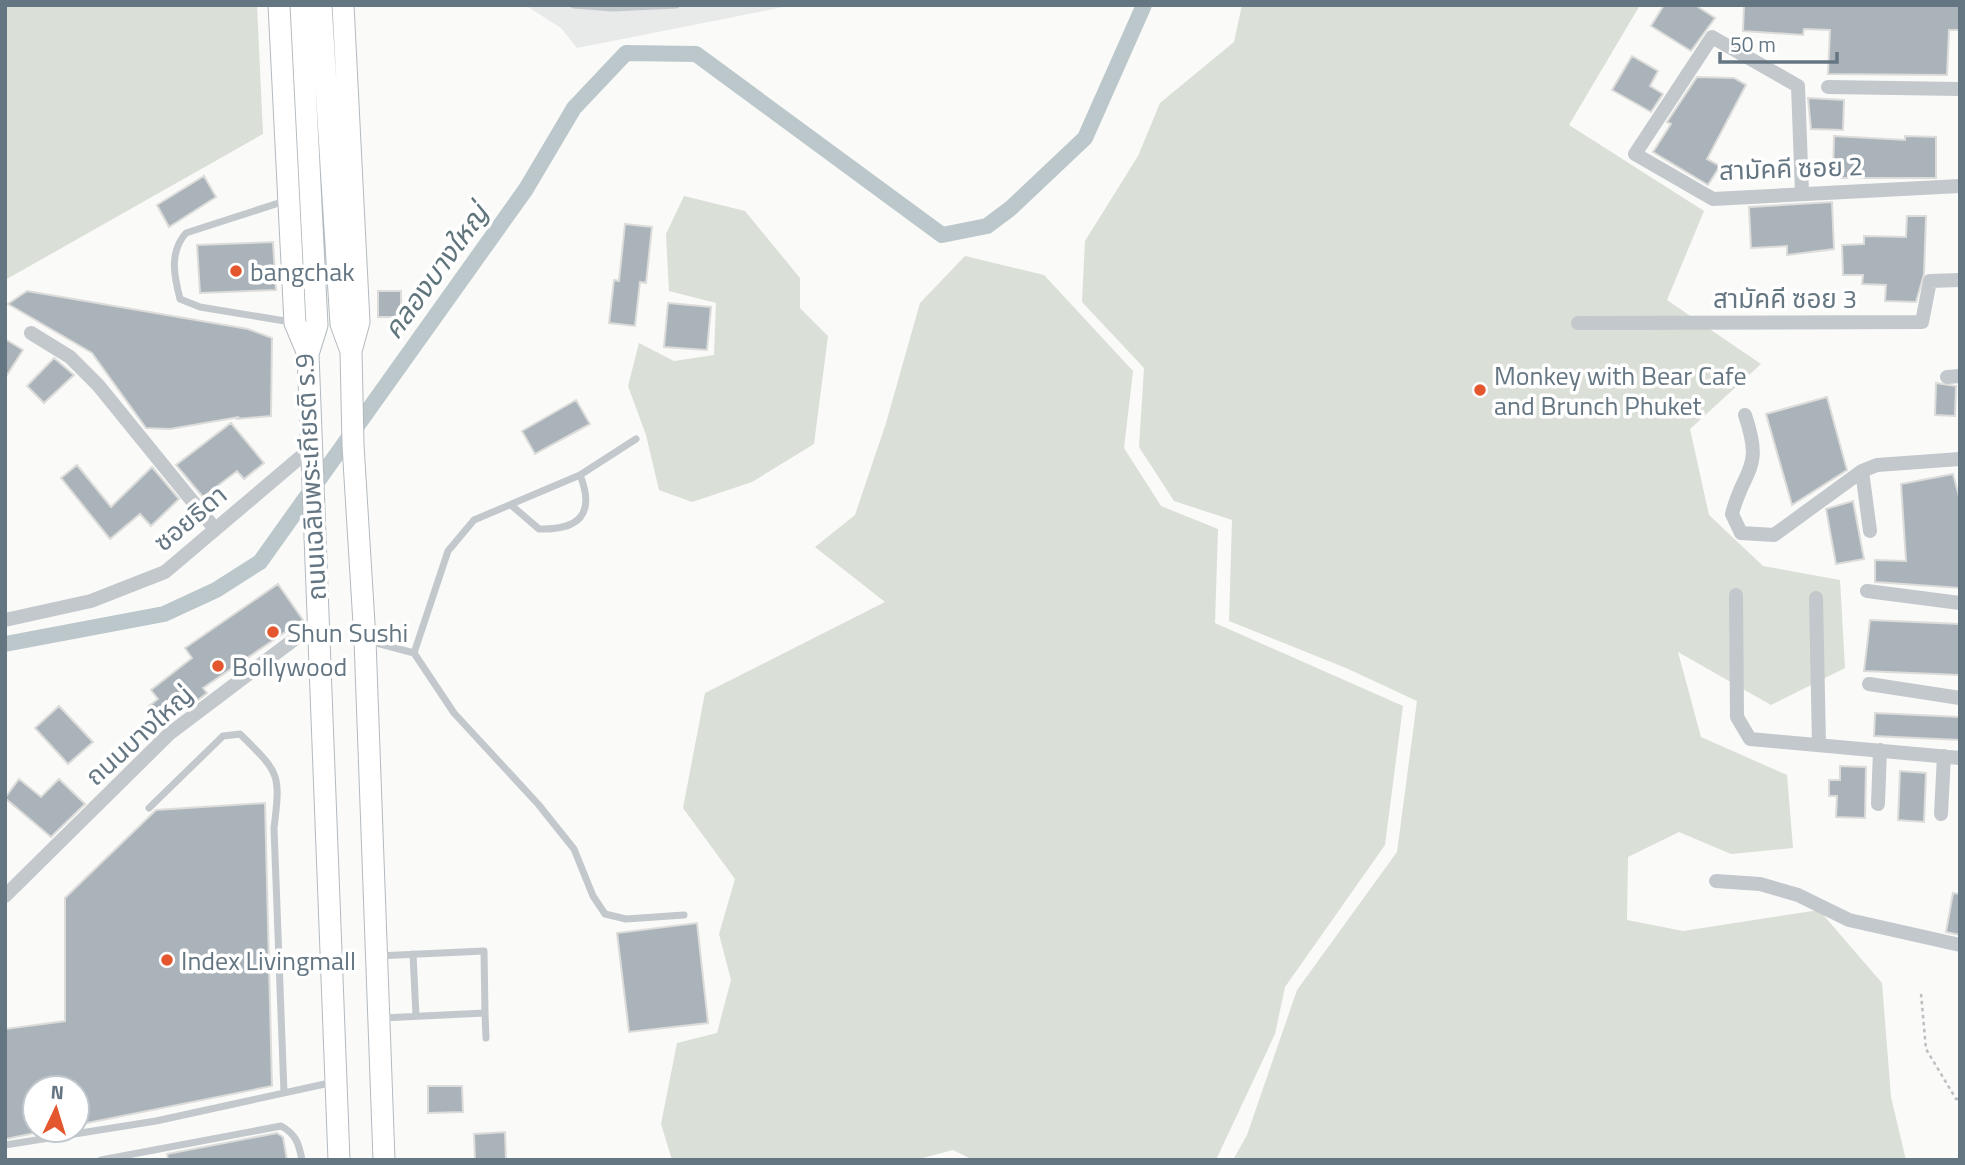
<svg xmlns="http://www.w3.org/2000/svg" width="1965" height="1165" viewBox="0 0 1965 1165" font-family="'Titillium Web','Noto Sans Thai',sans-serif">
<rect width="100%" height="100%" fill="#fafaf8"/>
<!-- built -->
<path fill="#e8e9e9" d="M525 5H794L577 48 561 28Z"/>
<!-- green -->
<path fill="#dadfd7" d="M5 5H257L263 134 5 280Z
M1242 5H1640L1569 125 1704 211 1667 300 1761 364 1690 429 1709 515 1763 566 1840 580 1845 668 1771 705 1678 652 1701 737 1787 775 1793 848 1731 854 1679 832 1628 857 1627 920 1683 931 1819 910 1882 983 1891 1097 1906 1160H1233L1247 1135 1297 990 1397 852 1417 701 1346 668 1229 621 1232 520 1174 501 1139 447 1144 368 1082 302 1085 241 1138 156 1160 103 1234 42Z
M684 196 745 211 800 278V308L828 336 814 444 752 482 692 502 659 490 646 435 628 386 639 343 674 361 714 355 716 303 669 291 666 234Z
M965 256 1044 275 1133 371 1124 448 1161 506 1218 529 1215 623 1403 706 1385 845 1285 987 1275 1034 1216 1160H973L953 1150 915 1160H672L661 1124 677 1043 717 1033 731 980 719 934 735 879 683 808 705 693 885 602 815 547 855 515 886 423 920 303Z"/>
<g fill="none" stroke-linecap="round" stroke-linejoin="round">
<!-- canal -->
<path stroke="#bbc7cb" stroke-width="16" d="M5 644 164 614 216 590 260 562 526 189 574 108 626 53 696 54 942 235 987 226 1011 208 1085 138 1144 5"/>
</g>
<!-- building -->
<path fill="#aab3b9" stroke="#dcdcda" stroke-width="2" d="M1664 5H1695L1715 18 1691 51 1651 26Z
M1744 5H1960V30H1949L1947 75 1828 74 1830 30 1804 29 1803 35 1743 31Z
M1632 56 1658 71 1650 86 1663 94 1651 112 1612 90Z
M1697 77 1734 78 1746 85 1707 159 1720 166 1708 185 1653 152 1671 124 1667 122Z
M1808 98 1844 100 1843 130 1811 129Z
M1834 136 1905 140V136L1936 137V178H1833Z
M204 176 216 197 169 227 157 205Z
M1832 202 1834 249 1787 255V246L1751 248 1749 207Z
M1907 216H1926L1924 274 1916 302 1885 301 1886 285 1862 284 1863 275H1843L1842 245 1864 244V236L1906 237Z
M625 224 652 227 646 283 640 282 635 326 609 323 614 280 619 281Z
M273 242 276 290 200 293 197 245Z
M27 291 248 329 272 338 271 416 236 419 239 417 170 429 146 428 92 353 8 304Z
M378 291H401V317H378Z
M668 303 711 307 707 350 664 347Z
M5 339 23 350 5 378Z
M54 358 74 375 44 403 27 386Z
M1936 383 1956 386 1955 416 1935 415Z
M1827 397 1847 470 1792 505 1766 414Z
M576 400 590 424 535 454 522 431Z
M231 423 264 463 244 479 237 471 203 497 176 465Z
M77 465 111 507 152 467 179 499 151 526 140 514 110 539 61 478Z
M1953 474 1960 500V588L1875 582V560L1906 561 1901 484Z
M1853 501 1864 559 1836 564 1826 509Z
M278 584 303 620 203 688 207 693 164 726 149 706 158 699 151 690 192 658 185 648Z
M1870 620 1960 624V675L1864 671Z
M59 706 93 742 68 764 35 728Z
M1875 713 1960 717V740L1874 736Z
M1840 766 1866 767 1865 818 1836 817 1837 796H1829V780H1840Z
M1900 771 1926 773 1924 822 1898 820Z
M19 779 41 797 59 779 85 804 51 837 5 798Z
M265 803 272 1086 77 1125V1088H35V1133L6 1139 5 1029 65 1021V898L156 810Z
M1953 893 1960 894V935L1946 932Z
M697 923 708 1023 629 1032 617 933Z
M428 1086H462L463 1112 428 1113Z
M505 1132 506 1160H475L474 1134Z
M277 1133 283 1137 287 1160H168L167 1154Z"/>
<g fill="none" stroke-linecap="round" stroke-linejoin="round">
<defs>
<path id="secondary" d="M279 5 295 323 308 354 339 1160
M301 5 317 325 308 354
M321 5 341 324 351 351
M343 5 359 322 351 351 353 445 365 640 384 1160"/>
</defs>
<!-- secondary casing -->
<use href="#secondary" stroke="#b3babf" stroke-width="23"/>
<!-- path -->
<path stroke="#bbbfc2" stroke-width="2.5" stroke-dasharray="3.5 3.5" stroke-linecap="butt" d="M1921 994 1926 1049 1956 1099H1960"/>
<!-- service -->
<path stroke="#c3c8cc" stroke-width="7" d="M574 5 612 8 676 5
M285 201 186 233C169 252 174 276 180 299L200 307 291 322
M511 505 539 529C578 530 596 515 580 475
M369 641 414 653 448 551 474 520 580 475 636 439
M414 653 454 713 538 804 574 849 593 896 605 914 626 919 684 915
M149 808 223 736 240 734C279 773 281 772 274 828L284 1093
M413 954 416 1016
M377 956 484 951 485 1013 382 1018
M485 1013 486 1038
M5 1145 156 1121 334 1082
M101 1160 281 1126C296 1134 299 1144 302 1160"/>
<!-- minor -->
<path stroke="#c3c8cc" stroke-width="14" d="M1828 87 1960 89
M1802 193 1798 86 1712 37 1635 154 1713 199 1960 186
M1578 323 1922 322 1930 281 1960 280
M31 333 70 357 98 385 215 529
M1947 377 1960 376
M1745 415C1764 471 1744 467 1732 514L1741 533 1774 535 1862 471 1877 465 1960 459
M1862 471 1870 531
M1867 591 1960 603
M1736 595 1737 717 1750 739 1960 758
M1816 598 1819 745
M5 620 91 601 165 572 310 449
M1869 684 1960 698
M1878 804 1880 750
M1941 814 1944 756
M1716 881 1760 884 1798 895 1849 920 1960 945
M5 896 169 734 316 623"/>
<!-- secondary -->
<use href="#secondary" stroke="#fff" stroke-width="21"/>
</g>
<!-- markers -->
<g fill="#e4572e" stroke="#fff" stroke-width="2.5">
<circle cx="236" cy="271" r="7"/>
<circle cx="1480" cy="390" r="7"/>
<circle cx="273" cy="632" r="7"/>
<circle cx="218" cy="666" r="7"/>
<circle cx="167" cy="960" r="7"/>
</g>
<g text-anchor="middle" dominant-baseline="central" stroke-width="7" stroke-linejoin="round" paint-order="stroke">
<!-- street labels -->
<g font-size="26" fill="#657683" stroke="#fff">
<text transform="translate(1791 168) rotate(-2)">สามัคคี ซอย 2</text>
<text x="1785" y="298">สามัคคี ซอย 3</text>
<text transform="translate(310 477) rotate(-93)">ถนนเฉลิมพระเกียรติ ร.9</text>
<text transform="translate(190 518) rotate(-40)">ซอยธิดา</text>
<text transform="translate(139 735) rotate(-42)">ถนนบางใหญ่</text>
</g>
<!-- poi labels -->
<g font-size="26" fill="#657683" stroke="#fff" text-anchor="start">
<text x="250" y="271">bangchak</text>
<text x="1494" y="375">Monkey with Bear Cafe<tspan x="1494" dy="30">and Brunch Phuket</tspan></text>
<text x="287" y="632">Shun Sushi</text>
<text x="232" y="666">Bollywood</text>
<text x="181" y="960">Index Livingmall</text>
</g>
<!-- water labels -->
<g font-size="28" font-style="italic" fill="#60757c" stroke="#fff">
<text transform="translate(435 271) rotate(-54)">คลองบางใหญ่</text>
</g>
</g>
<!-- border -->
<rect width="1965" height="1165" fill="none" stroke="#657683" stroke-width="14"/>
<!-- north arrow -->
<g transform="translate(56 1109) rotate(4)"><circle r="33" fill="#ffffff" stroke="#c1c8cd" stroke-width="2"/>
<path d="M0-5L12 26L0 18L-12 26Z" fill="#e4572e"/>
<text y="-10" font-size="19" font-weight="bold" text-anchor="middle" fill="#657683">N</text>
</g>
<!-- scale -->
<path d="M1720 52v10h117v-10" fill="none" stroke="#657683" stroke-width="3.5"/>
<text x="1730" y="52" font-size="21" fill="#657683" stroke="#ffffff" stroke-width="5" paint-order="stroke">50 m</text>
</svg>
